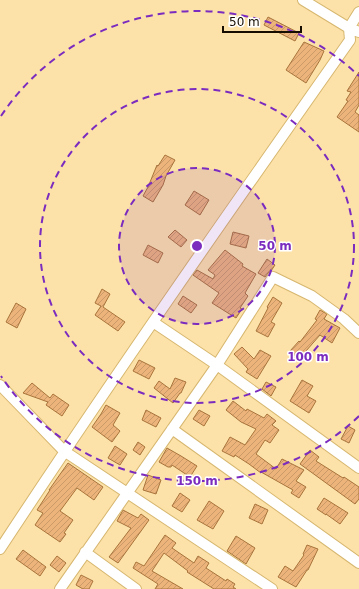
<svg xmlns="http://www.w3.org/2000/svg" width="359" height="589" viewBox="0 0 359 589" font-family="'DejaVu Sans',sans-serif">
<defs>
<pattern id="building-hatch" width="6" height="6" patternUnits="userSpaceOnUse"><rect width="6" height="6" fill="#ecb47b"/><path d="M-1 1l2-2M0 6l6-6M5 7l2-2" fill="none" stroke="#ca9a69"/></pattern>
</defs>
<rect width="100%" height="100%" fill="#fce2a9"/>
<!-- building -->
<path fill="url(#building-hatch)" stroke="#a8743b" d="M268 17 299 33 295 41 264 25Z
M304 42 324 51 320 60 306 83 286 70Z
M359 72V105L355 112 359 115V132L337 117 348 101 346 100 351 92 347 91Z
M165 155 175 160 166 176 163 185 153 202 143 196 148 187 157 165 158 166Z
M194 191 209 200 200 215 185 205Z
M175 230 187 240 181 247 168 237Z
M233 232 249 236 246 248 230 244Z
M148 245 163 253 158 263 143 255Z
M225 250 243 264 242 266 256 274 245 293 248 296 240 308 242 309 236 318 212 303 219 293 193 275 197 270 213 279 215 275 208 270Z
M267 259 275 265 271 271 268 273 265 277 258 273Z
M102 289 110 294 103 307 125 322 118 331 95 315 101 306 95 303Z
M183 296 197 305 191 313 178 304Z
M273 297 282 303 271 322 275 324 268 337 256 331 268 308 267 307Z
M16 303 26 309 17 328 6 322Z
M320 310 327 314 324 319 340 328 332 343 320 335 299 359 290 351 299 341 300 342 317 320 315 319Z
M242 347 254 359 260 350 271 356 257 379 246 372 248 369 234 354Z
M139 360 155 368 149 379 133 371Z
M175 378 186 382 181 393H180L173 403 154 388 159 381 170 389Z
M302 380 313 386 307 396 316 401 309 413 290 401Z
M266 382 276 387 271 396 262 389Z
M32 383 50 398 53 394 69 405 62 416 46 405 48 402 23 393Z
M233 401 246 411 247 409 264 418 267 414 276 421 272 425 279 430 270 443 265 440 256 454 276 469 282 459 304 470 296 481 306 487 299 498 291 493 293 490 261 472V473L249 464 235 455 234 457 222 451 230 437 245 445 256 429 241 422 226 410Z
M106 405 120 413 113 425 120 431 112 442 92 427 101 414Z
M146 410 161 418 156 427 142 420Z
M199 410 210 416 204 426 193 419Z
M348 426 355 430 349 443 341 439Z
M138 442 145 447 140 455 133 450Z
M115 446 127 454 120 465 108 458Z
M167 448 181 456 197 466 190 477 172 465 171 467H168L159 462Z
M310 450 319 457 316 461 343 478 344 477 359 487V499L355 504 300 464Z
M68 463 103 487 94 500 77 488 60 511 73 520 64 533 66 534 60 542 35 525 43 513 37 510 50 490H49Z
M148 475 161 480 156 494 143 490Z
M180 493 190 500 182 512 172 506Z
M324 498 348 513 340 524 326 514V515L317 509Z
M209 501 224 511 213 529 197 520Z
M255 504 268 510 262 524 249 518Z
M123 510 138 518 141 514 149 520 118 563 109 557 131 528 117 521Z
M165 535 176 543 172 548 194 563 198 556 209 563 206 568 226 581 227 579 235 584 233 587 236 589H214L187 572 188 571 164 553 152 571 183 589H155L158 584 133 568 136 562 144 566Z
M236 536 255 548 246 564 227 551Z
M307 545 318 549 308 570H307L296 587 278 577 285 566 293 571 304 555 303 554Z
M23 550 46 567 40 576 16 559Z
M57 556 66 563 59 572 50 565Z
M81 575 93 581 89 589H83L76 585Z"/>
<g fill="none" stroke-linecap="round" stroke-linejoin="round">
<defs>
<path id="street" d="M303 0 349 28 359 32
M153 322 217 365 359 468
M0 385 64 451 272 589
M172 429 359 563
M0 549C113 377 231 209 350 40L349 28 359 12
M85 552 136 589
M60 589 217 365 273 277 312 296 344 319 359 333"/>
</defs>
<!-- street casing -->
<use href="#street" stroke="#d7b76f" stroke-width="12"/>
<!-- street -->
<use href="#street" stroke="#fff" stroke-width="10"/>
</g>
<!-- distance rings -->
<circle cx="197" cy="246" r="78" fill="#7b2cbf" fill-opacity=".12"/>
<g fill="none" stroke="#7b2cbf" stroke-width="2" stroke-dasharray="7 5">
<circle cx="197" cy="246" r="78"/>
<circle cx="197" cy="246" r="157"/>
<path d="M359 416A235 235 0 0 1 1 376M1 116A235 235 0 0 1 359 76"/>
</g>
<circle cx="197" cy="246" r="6" fill="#7b2cbf" stroke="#fff" stroke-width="2"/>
<g font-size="12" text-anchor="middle" font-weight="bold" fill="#7b2cbf" stroke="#fff" stroke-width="3" stroke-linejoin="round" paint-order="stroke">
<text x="275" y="250">50 m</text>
<text x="308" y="361">100 m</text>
<text x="197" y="485">150 m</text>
</g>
<!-- scale -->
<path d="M223 26v6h78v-6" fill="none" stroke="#160d00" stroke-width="2"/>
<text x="229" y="26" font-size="12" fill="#160d00" stroke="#ffffff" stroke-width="3" paint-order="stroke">50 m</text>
</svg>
